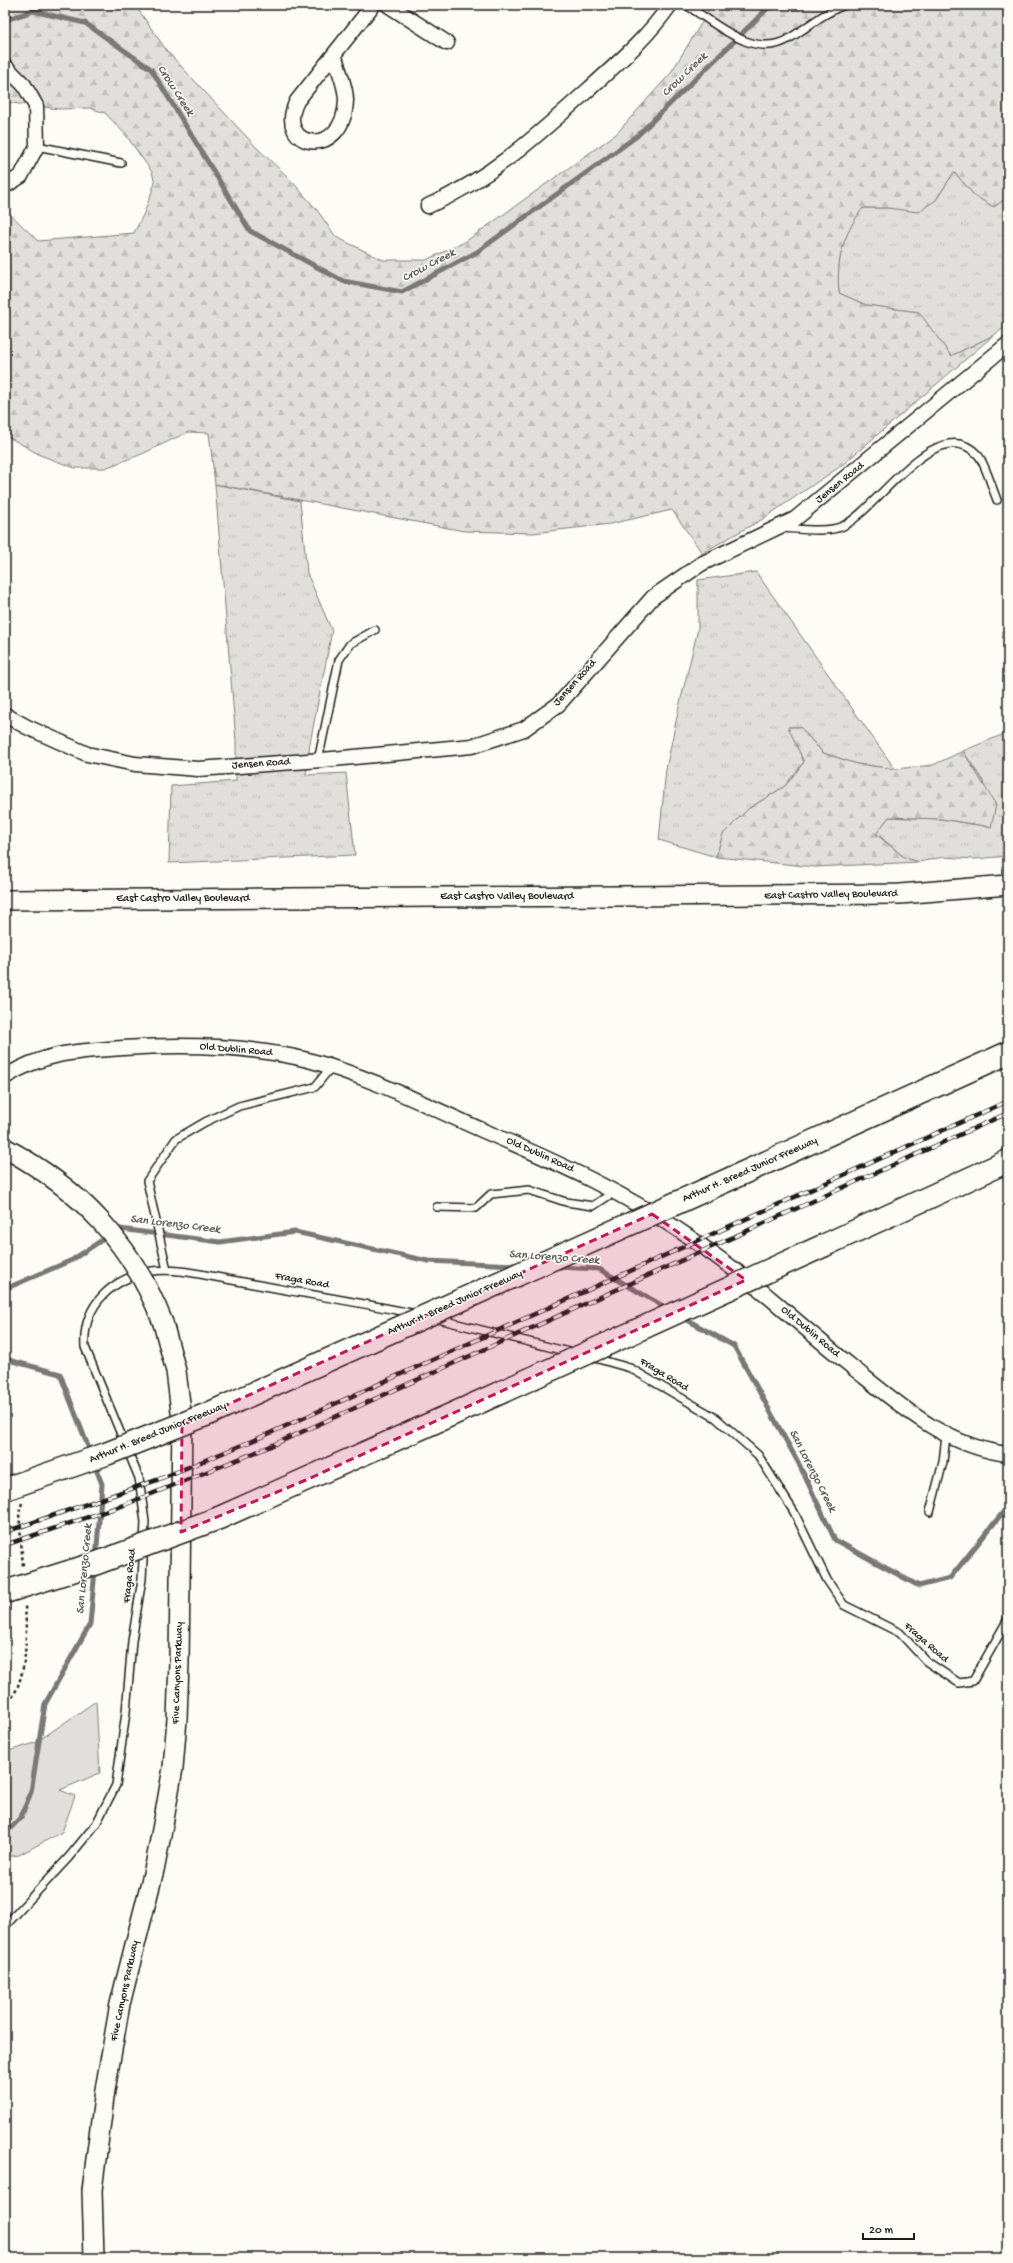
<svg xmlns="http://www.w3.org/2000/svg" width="1013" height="2263" viewBox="0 0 1013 2263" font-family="'Gochi Hand',sans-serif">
<defs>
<pattern id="grass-tufts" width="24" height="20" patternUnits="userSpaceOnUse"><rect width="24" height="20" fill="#e0dfdb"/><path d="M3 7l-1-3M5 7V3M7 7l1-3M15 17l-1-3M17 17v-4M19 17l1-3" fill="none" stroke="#c0bfbb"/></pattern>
<pattern id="forest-firs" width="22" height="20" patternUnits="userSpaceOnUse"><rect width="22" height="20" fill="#e0dfdb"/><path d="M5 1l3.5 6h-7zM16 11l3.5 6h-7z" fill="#c0bfbb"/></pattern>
</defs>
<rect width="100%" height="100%" fill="#fdfcf7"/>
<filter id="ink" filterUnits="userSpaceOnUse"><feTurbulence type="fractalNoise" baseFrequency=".025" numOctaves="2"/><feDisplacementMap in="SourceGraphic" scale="8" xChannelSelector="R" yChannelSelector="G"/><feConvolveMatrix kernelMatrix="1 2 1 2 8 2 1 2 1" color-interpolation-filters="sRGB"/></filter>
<g filter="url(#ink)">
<!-- grass -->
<path fill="url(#grass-tufts)" stroke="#7e7e7c" d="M954 172 975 196 994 206 1008 197V325L994 335 951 356 918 312 866 305 839 293C836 259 843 235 862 208H887L936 200Z
M215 484 300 501 307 573 332 631 310 743 306 775 346 773 355 855 169 863 171 786 236 781V741Z
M756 572 895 769 857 764 823 753 800 727H789L804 762 785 786 748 809 723 834 716 857 659 840 666 769 679 707 698 629V580Z
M1004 734H1008V856L975 859 943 857 919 862 905 858 876 833 889 817 941 819 991 827 983 781 963 751Z"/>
<!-- forest -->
<path fill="url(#forest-firs)" stroke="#7e7e7c" d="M5 5H135L167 51 257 148 290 179 317 210 336 237 383 260H426L465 242 616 134 670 74 704 19 710 5H1008V197L994 207 975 196 954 172 936 200 918 212 887 208H863C843 235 836 259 839 293L866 305 919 312 951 356 994 335 841 466 761 520 702 553 672 510 610 524 533 533 464 531 215 484 209 433 188 432 142 454 105 468H75L40 455 5 435V209L38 241 134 233 144 213 155 183 152 172 125 134 105 113 90 108 59 109 5 102Z
M788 727H800L823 753 857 764 895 769 933 765 963 751 996 805 991 827 941 819 889 817 876 834 905 858 919 862 815 867 716 857 723 834 748 809 785 786 804 762Z"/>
<!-- park -->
<path fill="#e0dfdb" stroke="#7e7e7c" d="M96 1701 100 1773 60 1790 75 1796 62 1832 19 1855 5 1857V1752L35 1743Z"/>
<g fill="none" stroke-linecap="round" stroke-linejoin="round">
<!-- stream -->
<path stroke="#797876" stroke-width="5" d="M5 20 33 11 85 23 151 69 250 231 343 281 402 292 477 252 637 136 771 5
M115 1232 120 1229 220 1242 295 1232 428 1261 517 1265
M555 1267 599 1269 668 1309
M5 1289 72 1260 108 1236
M682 1317 734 1346 798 1462 835 1540 919 1586 950 1578 1008 1506
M5 1359 60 1374 91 1454
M94 1464 102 1484 96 1558
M5 1834 21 1817 31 1792 45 1704 90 1624 95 1570"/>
<defs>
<path id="service" d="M686 5C716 23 754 61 790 38 808 27 824 12 845 5
M37 146 121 163
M782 528C798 529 829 533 843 526 877 510 937 410 978 455 985 463 992 488 997 500
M318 761 339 660 350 644 375 630
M437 1207 476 1208 491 1194 529 1190 566 1202 593 1206 614 1192
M167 1270 147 1181 176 1139 205 1122 239 1106 315 1087 331 1067
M434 1318 573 1353
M591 1357 630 1368 716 1418 758 1455 794 1512 827 1580 844 1605 900 1633 926 1661 959 1683 973 1681 1008 1619
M930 1512 943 1462 946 1436
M5 1926 69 1857 96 1824 116 1785 126 1712 132 1641 142 1579 145 1522 139 1478 85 1347C82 1304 113 1278 152 1271 179 1267 216 1278 243 1282 300 1293 358 1302 416 1314"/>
<path id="minor" d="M388 5 447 43
M335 56C338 71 346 85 346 100 344 162 273 148 297 101L373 5
M5 66 24 85 36 106 37 146 21 176 5 186
M428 206C490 179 538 135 588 90 618 63 647 38 670 5
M5 715 27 727 87 754 135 764 198 769 322 760 472 746 524 729 559 704 653 597 701 564 795 519 1008 344
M5 1077C44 1052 79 1051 123 1048 185 1044 248 1045 308 1060 372 1077 431 1108 491 1134 558 1163 625 1193 686 1235 714 1254 749 1280 776 1303 802 1326 830 1349 857 1371 903 1408 948 1447 1008 1454"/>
<path id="secondary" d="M5 900 900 894 1008 885
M94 2258 92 2190 105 2090 120 2004 155 1866 164 1819 173 1768 177 1719 179 1662 182 1420 176 1371 163 1323"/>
<path id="motorway" d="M732 1178 1008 1053
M825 1245 1008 1161
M219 1518 473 1405"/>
</defs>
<!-- service casing -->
<use href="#service" stroke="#1c1c1c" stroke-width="10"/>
<!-- minor casing -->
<use href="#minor" stroke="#1c1c1c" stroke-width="17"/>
<!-- secondary casing -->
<use href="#secondary" stroke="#1c1c1c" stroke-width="22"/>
<!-- motorway casing -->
<use href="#motorway" stroke="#1c1c1c" stroke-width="25"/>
<!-- path -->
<path stroke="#1c1c1c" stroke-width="2.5" stroke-dasharray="3 3" stroke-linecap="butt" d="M22 1503 19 1513 23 1567
M5 1707C28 1683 27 1637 25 1606"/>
<!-- service -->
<use href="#service" stroke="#fdfcf7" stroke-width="7"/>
<!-- minor -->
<use href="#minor" stroke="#fdfcf7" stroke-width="14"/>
<!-- secondary -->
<use href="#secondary" stroke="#fdfcf7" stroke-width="19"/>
<!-- motorway -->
<use href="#motorway" stroke="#fdfcf7" stroke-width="22"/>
<defs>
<path id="rail" d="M5 1532 157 1480 259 1438 1008 1101
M5 1545 124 1505 264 1449 1008 1113"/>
</defs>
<!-- rail casing -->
<use href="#rail" stroke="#1c1c1c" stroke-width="4.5"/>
<!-- rail -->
<use href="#rail" stroke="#fdfcf7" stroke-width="3" stroke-dasharray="9" stroke-linecap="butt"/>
<defs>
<path id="secondary-bridge" d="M5 1148C80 1189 132 1243 163 1323"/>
<path id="motorway-bridge" d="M473 1405 825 1245
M5 1489 106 1454 208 1414 732 1178
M5 1592 97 1563 219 1518"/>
</defs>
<!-- secondary-bridge casing -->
<use href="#secondary-bridge" stroke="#1c1c1c" stroke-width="22" stroke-linecap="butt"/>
<!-- motorway-bridge casing -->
<use href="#motorway-bridge" stroke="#1c1c1c" stroke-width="25" stroke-linecap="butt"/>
<!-- secondary-bridge -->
<use href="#secondary-bridge" stroke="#fdfcf7" stroke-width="19"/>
<!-- motorway-bridge -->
<use href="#motorway-bridge" stroke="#fdfcf7" stroke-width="22"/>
</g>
</g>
<!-- marked area -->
<path fill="#c2185b" fill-opacity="0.2" stroke="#c2185b" stroke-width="3" stroke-dasharray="8 5" stroke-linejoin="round" d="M652 1214 746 1280 306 1480 181 1532 182 1425Z"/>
<g text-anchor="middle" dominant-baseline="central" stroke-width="3" stroke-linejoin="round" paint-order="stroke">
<!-- street labels -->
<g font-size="11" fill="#1c1c1c" stroke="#fdfcf7">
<text transform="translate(840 483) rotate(-39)">Jensen Road</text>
<text transform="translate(575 683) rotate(-48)">Jensen Road</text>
<text transform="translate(261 764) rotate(-4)">Jensen Road</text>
<text transform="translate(831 895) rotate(-1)">East Castro Valley Boulevard</text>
<text x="507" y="897">East Castro Valley Boulevard</text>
<text x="183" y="899">East Castro Valley Boulevard</text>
<text transform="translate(236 1050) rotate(5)">Old Dublin Road</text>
<text transform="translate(540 1155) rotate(24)">Old Dublin Road</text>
<text transform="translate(750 1170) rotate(-24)">Arthur H. Breed Junior Freeway</text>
<text transform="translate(302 1281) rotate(10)">Fraga Road</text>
<text transform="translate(455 1303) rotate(-24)">Arthur H. Breed Junior Freeway</text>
<text transform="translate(810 1332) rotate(40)">Old Dublin Road</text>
<text transform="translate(664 1375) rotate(31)">Fraga Road</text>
<text transform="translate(158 1433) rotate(-22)">Arthur H. Breed Junior Freeway</text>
<text transform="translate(130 1576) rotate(-84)">Fraga Road</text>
<text transform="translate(926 1643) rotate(41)">Fraga Road</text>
<text transform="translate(178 1673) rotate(-88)">Five Canyons Parkway</text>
<text transform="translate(125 1991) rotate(-78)">Five Canyons Parkway</text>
</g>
<!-- water labels -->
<g font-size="12" font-style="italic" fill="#5a5a58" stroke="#fdfcf7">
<text transform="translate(685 75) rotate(-44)">Crow Creek</text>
<text transform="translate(175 91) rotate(57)">Crow Creek</text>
<text transform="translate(429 266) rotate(-28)">Crow Creek</text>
<text transform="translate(175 1225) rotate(7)">San Lorenzo Creek</text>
<text transform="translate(554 1258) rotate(4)">San Lorenzo Creek</text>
<text transform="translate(812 1471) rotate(63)">San Lorenzo Creek</text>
<text transform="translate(85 1569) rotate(-85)">San Lorenzo Creek</text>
</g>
</g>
<!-- margin -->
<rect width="1013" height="2263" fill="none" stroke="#fdfcf7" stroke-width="20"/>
<rect x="10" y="10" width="993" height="2243" fill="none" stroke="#1c1c1c" stroke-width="1.5" filter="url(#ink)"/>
<!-- scale -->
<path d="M863 2233v6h51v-6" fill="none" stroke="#1c1c1c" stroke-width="2"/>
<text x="869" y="2233" font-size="12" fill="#1c1c1c" stroke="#fdfcf7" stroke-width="3" paint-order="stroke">20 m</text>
</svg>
